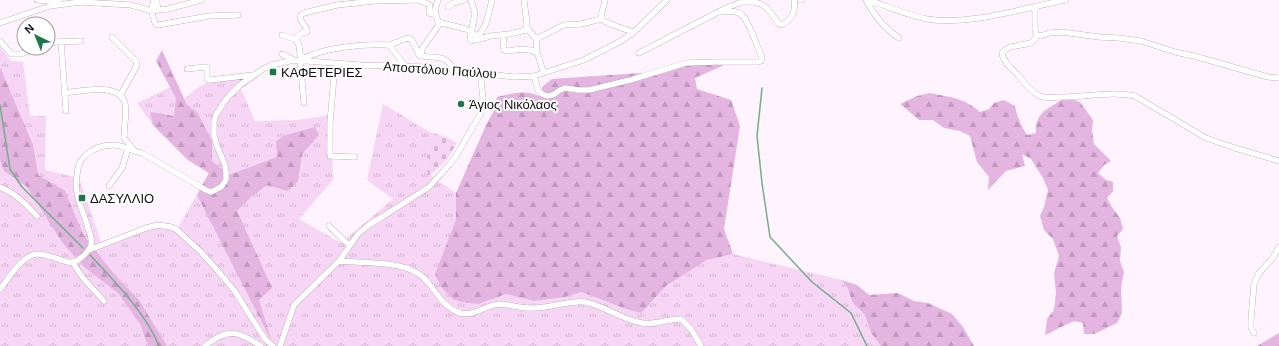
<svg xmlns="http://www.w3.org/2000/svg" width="1279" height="346" viewBox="0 0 1279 346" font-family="Arial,sans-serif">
<defs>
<pattern id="grass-tufts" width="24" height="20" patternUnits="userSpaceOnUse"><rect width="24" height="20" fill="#f7d5f4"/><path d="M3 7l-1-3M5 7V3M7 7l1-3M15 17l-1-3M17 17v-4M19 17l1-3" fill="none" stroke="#d3b6d0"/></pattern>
<pattern id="forest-firs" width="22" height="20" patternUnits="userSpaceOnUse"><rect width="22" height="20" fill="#e3b5e0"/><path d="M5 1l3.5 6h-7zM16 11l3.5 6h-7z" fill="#c29abf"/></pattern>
<pattern id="cemetery-stones" width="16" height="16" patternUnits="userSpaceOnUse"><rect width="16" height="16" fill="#f7d5f4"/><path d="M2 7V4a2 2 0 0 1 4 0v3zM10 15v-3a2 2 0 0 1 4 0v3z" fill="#d3b6d0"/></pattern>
</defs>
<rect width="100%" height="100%" fill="#fff3fd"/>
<!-- grass -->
<path fill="url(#grass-tufts)" d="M0 47 11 61 23 62 30 116H46L45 170 79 178 101 242 158 221 172 224 178 228 209 173 188 160 153 125 137 103 173 86 184 99 196 89 216 77 253 72 258 77 241 89 255 121 298 120 331 115 333 180 299 219 341 243 393 199 367 180 383 104 430 132V146L426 166 428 175H430L456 193V222L435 274 479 304 506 294 534 301 565 297 582 292 626 309 641 313 666 286 707 260 733 254 842 280 848 289 852 302 865 315 871 333 881 346H0Z"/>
<!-- forest -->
<path fill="url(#forest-firs)" d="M162 50 187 105 197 112 212 141V161L229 175 277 157 276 141 286 135 315 127 319 135 302 154 298 181 288 191 267 185 251 197 237 211 272 288 259 300 272 342 197 195 209 173 188 160 153 125 150 112 174 116 176 98 156 61Z
M731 62 695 78 697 89 731 100 740 126 724 229 733 254 707 260 666 286 641 313 626 309 582 292 565 297 534 301 506 294 479 304 462 302 453 299 441 287 435 274 456 220V193L487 123 494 111 497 97C510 94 526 89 539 96L543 86 552 79 641 73 644 78 688 65Z
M0 67 33 145 38 175 65 191 83 234 113 273 139 300 167 346H148L140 324 119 294 83 266 62 242 26 186 4 171 0 159Z
M930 93C953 98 962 97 980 112L989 109 994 103 1004 100 1015 106C1017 117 1021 125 1027 135L1036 133V125L1039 117 1044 111 1063 99 1074 100 1080 102 1093 120 1092 130 1094 144 1111 161 1104 165 1098 173 1106 180 1113 182V191L1107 198 1112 207 1120 218 1123 229 1117 236 1121 247 1120 261 1124 272 1121 287 1122 313 1117 323 1094 334H1084L1083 323 1074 321 1045 335 1047 319 1054 310 1056 293 1054 273 1059 256 1053 239 1044 230 1040 216 1044 207 1048 190 1043 178 1031 159 1022 154 1025 166 1006 171 988 190 989 177 977 162 970 136 960 131 944 128 933 120H919L900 104 917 96Z
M842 280 857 285 869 295 898 293 914 301 928 303 952 314 963 327 974 346H881L871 333 865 315 852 302 848 289Z
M1279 333V346H1257Z"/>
<!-- cemetery -->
<path fill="url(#cemetery-stones)" d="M430 132 446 137 457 143 447 160 430 175H428L426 166 430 146Z"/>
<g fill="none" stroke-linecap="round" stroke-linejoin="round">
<!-- stream -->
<path stroke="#73ad8b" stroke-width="1.5" d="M762 88 757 136 762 183 770 237 812 282 851 313 867 346
M0 105 10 169 22 187 83 248
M90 255C114 281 146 313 159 346"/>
<defs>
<path id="minor" d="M37 0 59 2
M154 0C151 8 152 16 155 23L158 25 209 16 238 15
M157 0V4L158 10 168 9 201 0
M418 0 430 5 429 13 436 15
M438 0 435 10 438 22 466 29 477 36C487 29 489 11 492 0
M471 0 475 13 470 39 471 41 491 36 509 34 526 30 527 24 524 0
M800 0H802
M866 0C874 15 885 29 899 38
M868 0C888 6 906 15 927 19 970 26 1022 8 1066 0
M373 1 417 0
M1035 6V30L1037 35 1035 39 1031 43 1010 47 1005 50 1002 53C1003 62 1012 69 1018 75 1024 83 1031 92 1040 96 1047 99 1055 97 1062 97 1086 97 1112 91 1135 96L1206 138 1235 148 1279 161
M448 7 453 3 464 0
M601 19C601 13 604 7 605 0
M0 23 50 6 80 2 131 5 152 11 158 10
M527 28 536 39 537 54
M282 35 295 39 299 45 300 55 306 59
M504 35 503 46 504 50 508 51C515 50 533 46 538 55 540 60 541 67 544 73
M1037 35 1041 36 1049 33 1062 32 1099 37 1119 38 1141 41 1175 52 1194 56 1268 77 1279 78
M112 37 136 61 137 65 120 96
M536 39 564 25 581 24 601 19C610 25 615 25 624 29 628 30 630 31 634 32
M0 41 11 54H21L36 48
M297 41V37L302 33 307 32V29L300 19 301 15 304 13 337 5 375 1V0
M61 42 66 111
M48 44 55 42 81 41
M389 45 408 38 412 40 419 55C433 60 445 52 454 70
M639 53 726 8 742 2H754L761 4 767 8 779 24 782 25C792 19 796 12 794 0
M282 54 294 60
M421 56 422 49 440 23
M335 64 330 123V156L355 157
M187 69 206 67 207 68V79L209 80 253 75
M534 76 538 90 542 94 547 96 553 95 560 90 565 88 578 90H589L630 80 686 63 715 62H758L761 61 762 58 751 30 744 17C737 9 727 12 718 12
M64 93C80 91 119 82 125 103 127 114 124 127 124 138L134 150
M304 103 300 60C325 47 361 44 389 45L406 67
M109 186 122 168 128 149
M0 187C15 193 26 204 37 216
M329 226 349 245
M89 250 146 228 158 225 171 227 177 230 201 252 217 270 234 290 265 339 273 346
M339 261C362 263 400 261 419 274 435 285 440 307 460 313 475 317 486 304 501 304 512 305 523 309 534 308 549 308 572 300 585 302 605 306 622 320 642 323 655 325 668 319 681 319L691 329 701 346
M73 263 83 278 104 301
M0 289C8 279 24 253 38 254 48 254 59 260 68 262 74 263 77 261 82 257 85 254 90 250 91 245 92 240 90 233 88 228 83 210 73 193 77 175 78 167 79 161 85 156 93 148 103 145 113 145 123 145 131 151 142 153L206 190 211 192 221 187 226 180V172L225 165 217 146 214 136V121L216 115 224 102 229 96 240 85 263 69 272 65 294 60 360 65 424 67 514 77 534 76 584 60 621 41 634 32 667 0
M1254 333 1251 328V319L1254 284 1259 273 1272 259 1279 247
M205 346C229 327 236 331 261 346
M280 346 294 305 339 261 358 234 370 224 382 217 429 187 449 165 456 156 481 113 483 98 480 73"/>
</defs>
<!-- minor casing -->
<use href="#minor" stroke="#a391a1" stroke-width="6"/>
<!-- minor -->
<use href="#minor" stroke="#fff" stroke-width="5.5"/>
</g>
<!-- markers -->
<g fill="#1c774c" stroke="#fff" stroke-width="1.5">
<rect x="269" y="68" width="8" height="8" rx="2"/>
<circle cx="461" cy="104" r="4"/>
<rect x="78" y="194" width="8" height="8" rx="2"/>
</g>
<g text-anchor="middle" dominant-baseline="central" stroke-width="4" stroke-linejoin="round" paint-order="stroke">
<!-- street labels -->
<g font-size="13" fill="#130c12" stroke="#fff">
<text transform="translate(440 70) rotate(4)">Αποστόλου Παύλου</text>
</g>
<!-- poi labels -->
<g font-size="13" fill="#130c12" stroke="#fff" text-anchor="start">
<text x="281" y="72">ΚΑΦΕΤΕΡΙΕΣ</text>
<text x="469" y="104">Άγιος Νικόλαος</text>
<text x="90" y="198">ΔΑΣΥΛΛΙΟ</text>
</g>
</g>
<!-- north arrow -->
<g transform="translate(36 36) rotate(317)"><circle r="19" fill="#ffffff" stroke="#a19ea0"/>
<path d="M0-3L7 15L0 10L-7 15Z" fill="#1c774c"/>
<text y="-6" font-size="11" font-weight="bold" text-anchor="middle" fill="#130c12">N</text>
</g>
</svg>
